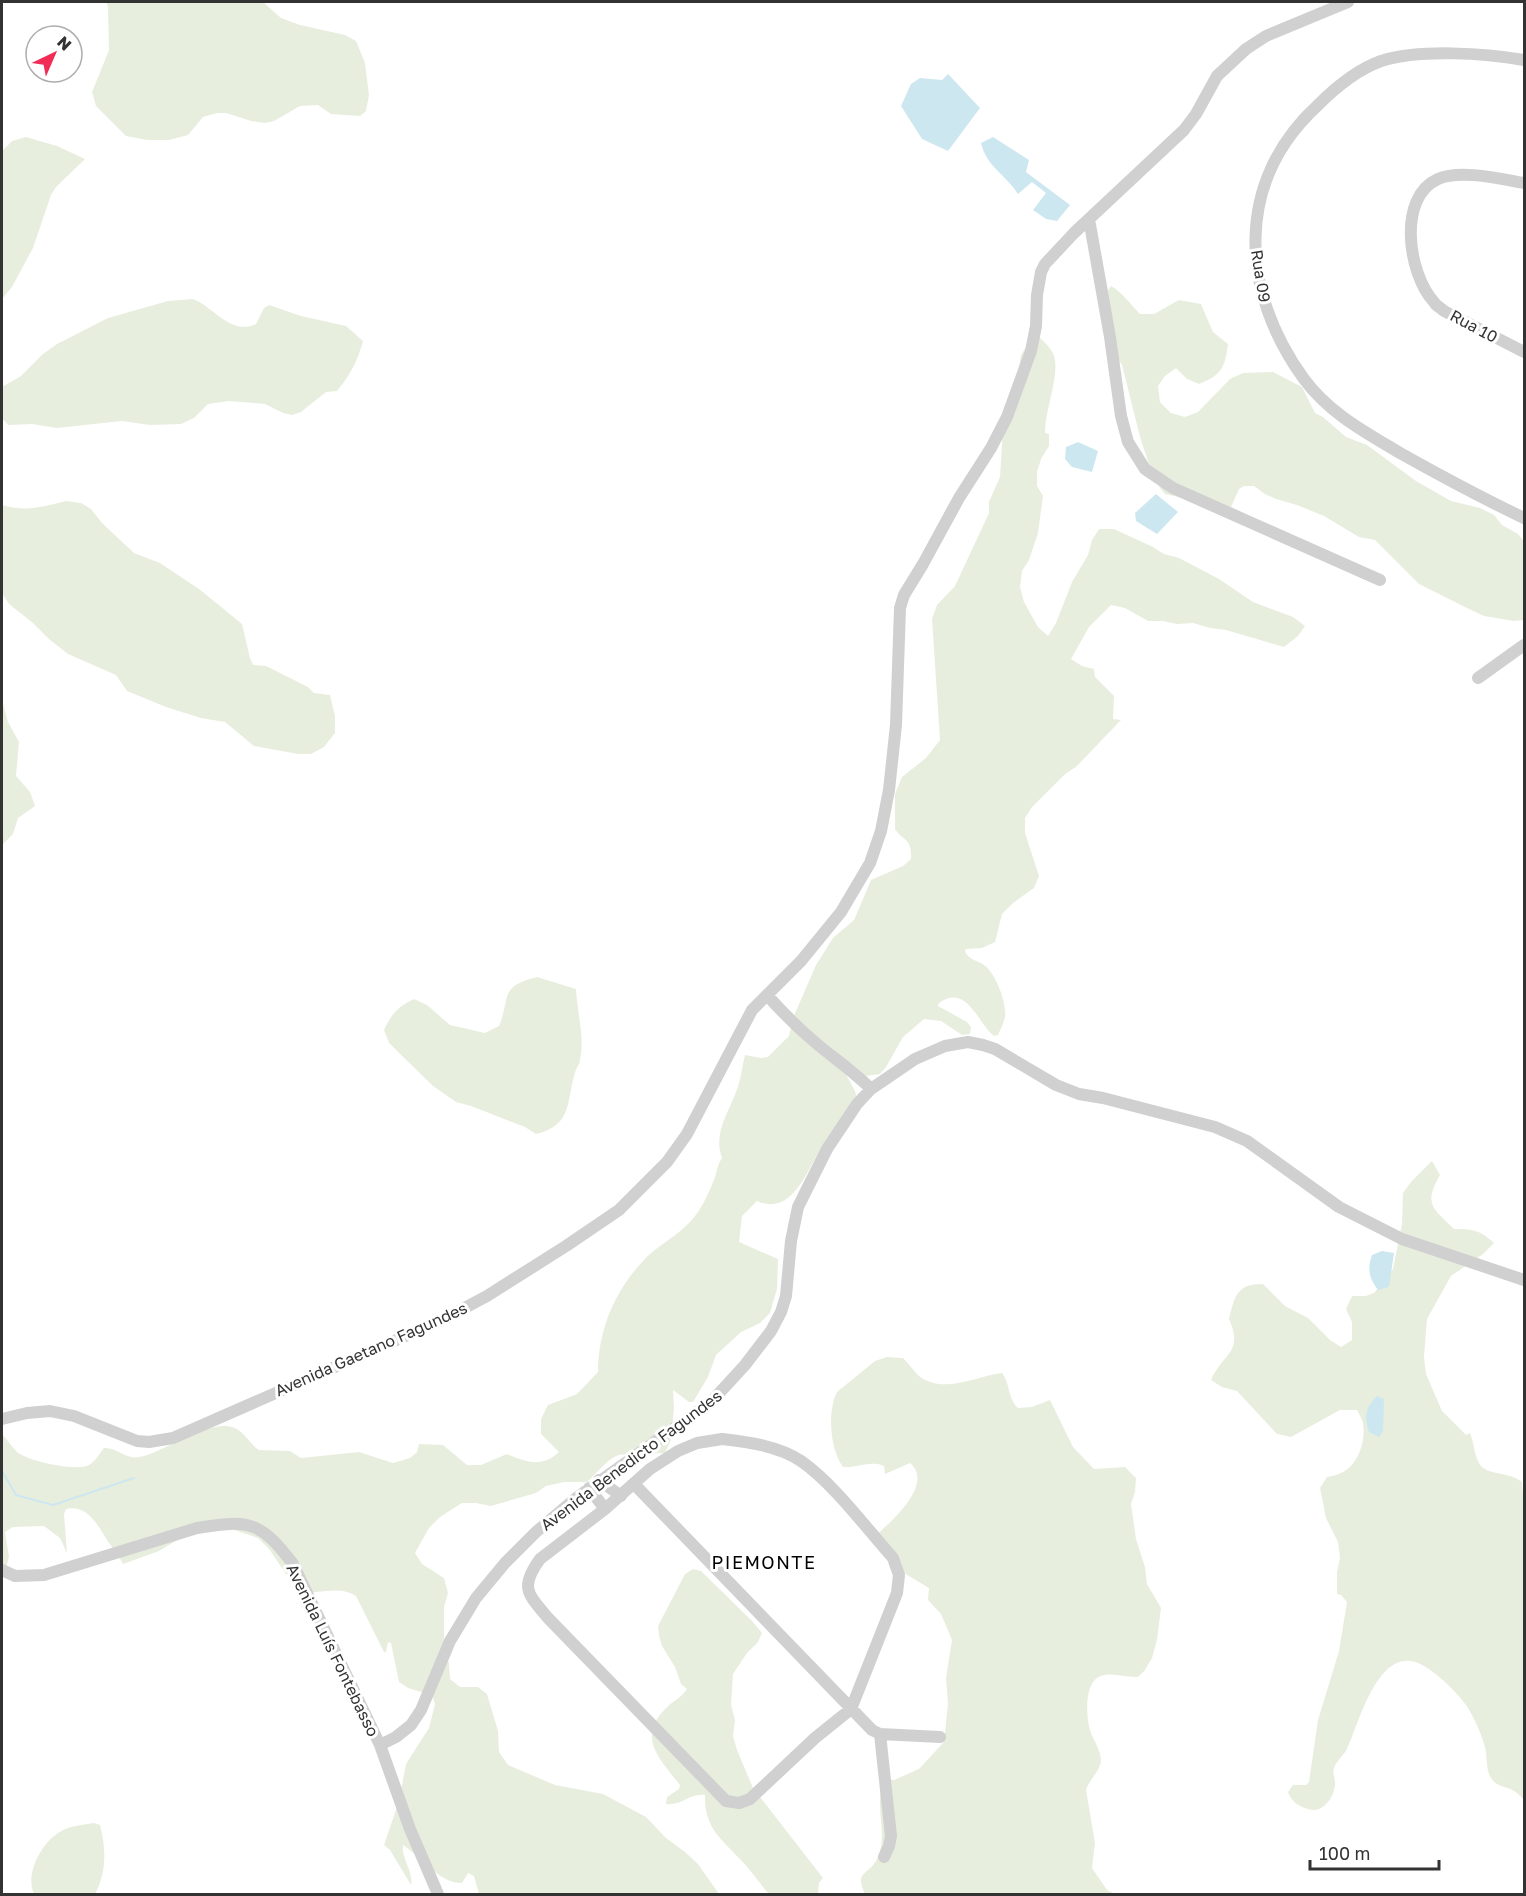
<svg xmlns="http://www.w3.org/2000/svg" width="1526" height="1896" viewBox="0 0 1526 1896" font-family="'Golos Text',sans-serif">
<rect width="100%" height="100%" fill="#fff"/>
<!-- green -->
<path fill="#e8eede" d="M106 2H263L281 18 300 25 345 35 356 41 365 63 369 95 366 111 360 116 331 114 318 105 300 106 274 121 265 123 251 121 226 113H217L203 117 188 135 169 140H147L126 136 96 106 92 92 109 50 108 7Z
M26 137 57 146 85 159 56 187 51 195 33 248 12 287 2 299V151L12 141Z
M1111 286C1123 293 1130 304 1140 314H1154L1179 300 1201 304 1213 332 1228 344C1225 367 1222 375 1199 384L1187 379 1176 368 1165 376 1158 386 1160 402 1171 413 1185 417 1198 412 1230 379 1243 373 1273 372 1302 387 1315 413 1323 417 1346 437 1367 445 1416 481 1451 501 1480 508 1494 515 1502 525 1518 534 1524 541V620L1514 621 1484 616 1471 610 1419 584 1375 540 1359 537 1324 516 1297 505 1276 499 1265 494 1254 486H1244L1239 489 1231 507 1227 508 1165 494 1160 488 1149 464 1140 437 1122 365 1115 354 1104 296Z
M193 299C214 307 231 336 256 324L264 308 269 305 301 316 346 326 363 341C358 360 350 376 337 391L326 392 301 412 292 415 283 413 265 404 229 401 208 404 194 418 181 424 150 425 122 421 57 428 32 424 8 425 2 418V387L21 376 43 354 57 344 108 318 168 301Z
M1039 337C1045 343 1054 350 1055 360 1058 381 1045 410 1045 433L1049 434V446L1041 459 1037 472V486L1043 496 1038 533 1029 560 1022 571 1020 587 1024 602 1038 627 1048 636 1056 623 1072 582 1088 555 1092 540 1099 529H1114L1153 547 1164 554 1179 558 1219 579 1253 602 1293 617 1305 626 1298 636 1284 647 1226 630 1210 628 1193 623 1177 624 1163 621H1148L1125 608 1111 605 1089 627 1071 659 1082 666 1094 669 1095 677 1114 696 1113 719 1121 720 1077 766 1064 775 1032 807 1025 818V833L1039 876 1034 888 1013 903 1002 914 995 942 982 948 966 949 965 952C971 961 977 960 984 965 996 973 1007 1004 1005 1017 1004 1023 1000 1030 998 1035L994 1036C978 1024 967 983 939 1003L938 1006 967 1022 971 1027 970 1034 962 1035 941 1021 924 1019 903 1037 886 1067 880 1074 866 1076 842 1067 855 1091 858 1103C846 1117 833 1132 822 1147 807 1169 793 1217 757 1201L742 1216 739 1242 778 1259 777 1289 770 1313 760 1323 741 1332 716 1355 708 1377 693 1402H689L673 1390 674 1408 671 1440 665 1453C653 1454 625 1452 616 1456 606 1461 596 1474 587 1482H564L546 1486 536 1493 491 1506 476 1503H462L440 1517 429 1528 415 1553 422 1564 444 1578 448 1593 444 1607V1640L446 1656 449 1663 450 1679 460 1687H478L487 1694 498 1731 499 1752 508 1765 555 1785 603 1794 646 1817 666 1838 685 1852 698 1864 719 1894H479L474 1876 468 1873 462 1883C440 1884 420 1856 403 1845 401 1859 414 1871 411 1885L390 1850 384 1845 399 1801 406 1764 429 1728 435 1704 433 1698 428 1694 408 1688 399 1682 391 1643 388 1642 386 1652H384L356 1596C339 1585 318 1594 299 1593L269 1549 258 1538 231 1529H216L184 1536 159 1551 123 1564C119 1556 114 1550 109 1543 99 1528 89 1504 66 1509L64 1514 67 1553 60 1538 44 1526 13 1527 5 1532 9 1557 6 1567 2 1569V1434C7 1439 11 1446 17 1452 28 1461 76 1472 89 1465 95 1462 100 1453 104 1448 117 1447 126 1460 139 1457 164 1453 210 1417 235 1428 244 1432 250 1444 259 1450L290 1451 301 1458 359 1452 393 1463 410 1458 417 1452 419 1444 443 1445 467 1465H481L507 1454C526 1462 542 1468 559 1452L541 1434V1419L548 1405 577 1394 598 1372C598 1328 617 1285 650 1254 665 1241 682 1233 695 1216 703 1206 709 1192 714 1180 717 1172 717 1165 722 1158 713 1133 728 1114 736 1092 741 1080 742 1067 745 1055L761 1058 768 1057 789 1036 793 1018 816 965 833 938 854 920 871 880 903 866 911 859C912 838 904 842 895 829V794L902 777 926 758 940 740 932 619 937 605 955 586 989 513V502L1000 477 1003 427 1016 385 1021 355 1028 344Z
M66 501 81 503 91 509 102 523 134 553 160 563 199 589 242 624 250 658 253 665 266 666 308 687 314 693 330 695 335 716V733L324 747 311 754H298L254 746 225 722 201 718 166 707 127 691 116 675 68 654 50 640 33 623 9 604 2 593V505C25 512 43 507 66 501Z
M2 700 8 722 19 742 16 776 30 792 35 806 18 818 13 834 2 845Z
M537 977 576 989C577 1012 585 1037 580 1060 580 1064 576 1068 575 1073 566 1102 573 1125 536 1134L525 1127 471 1106 456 1102 433 1086 389 1043 384 1030C391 1015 398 1006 414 999L427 1005 450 1025 485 1033 499 1026C511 997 498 987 537 977Z
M1432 1161 1440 1175C1423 1205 1433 1208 1454 1229 1473 1229 1480 1230 1494 1243L1483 1254 1451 1276 1427 1319 1424 1357 1426 1374 1442 1411 1466 1435 1470 1433C1474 1442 1474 1457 1481 1466 1489 1475 1510 1472 1522 1482L1524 1511V1800C1521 1797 1518 1793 1514 1791 1504 1785 1495 1788 1489 1774 1486 1765 1487 1755 1485 1747 1481 1733 1474 1717 1466 1705 1456 1691 1427 1662 1410 1661 1375 1657 1358 1726 1347 1749 1344 1755 1336 1761 1334 1768 1332 1773 1336 1780 1335 1786 1333 1799 1322 1814 1308 1809 1299 1807 1291 1801 1288 1792L1293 1785H1306L1309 1782 1318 1720 1339 1651 1347 1602 1341 1595 1337 1594V1572L1340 1558 1338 1542 1326 1518 1320 1488 1327 1477C1332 1476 1337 1475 1341 1473 1358 1466 1366 1441 1363 1423 1362 1419 1359 1414 1357 1410H1340L1291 1437 1277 1434 1237 1391 1222 1387 1211 1380C1223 1353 1244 1353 1229 1319 1235 1295 1237 1284 1263 1284L1285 1306 1308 1318 1330 1340 1341 1347 1352 1340V1322L1346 1309 1352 1296H1366L1374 1293 1393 1269 1402 1224 1403 1193 1411 1182Z
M887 1357 903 1358C909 1364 914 1371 919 1376 944 1395 976 1376 1002 1373 1010 1383 1008 1399 1018 1408L1032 1407 1050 1400 1073 1447 1094 1469 1125 1467 1136 1478 1135 1492 1131 1504 1136 1539 1145 1567 1147 1584 1161 1608 1157 1640 1152 1658 1145 1670 1138 1677C1125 1678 1113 1672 1101 1676 1085 1681 1086 1712 1089 1726 1091 1738 1101 1748 1101 1761 1100 1771 1089 1780 1086 1790L1095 1843 1092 1868 1107 1890 1115 1894H865C854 1871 868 1876 877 1859 890 1835 871 1799 886 1779L894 1780 919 1769 944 1742 948 1703 946 1678 952 1640 941 1614 928 1600 929 1588 904 1573 874 1537C890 1523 935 1484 910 1463L885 1474 884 1466C872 1460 857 1468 843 1467 830 1449 827 1412 837 1392L875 1361Z
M693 1569 701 1571 752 1621 762 1633 758 1642 747 1653 733 1674 731 1705 735 1720 733 1736 737 1750 753 1788 823 1878 819 1883 818 1894H770L767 1892C758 1881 750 1869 740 1859 721 1839 704 1827 705 1795 689 1793 682 1806 666 1804L667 1797 679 1789 680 1785C660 1759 636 1738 666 1708 673 1701 682 1697 687 1689L681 1684 675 1667 662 1646 659 1636 658 1626 685 1574Z
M94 1823 100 1825C106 1848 107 1872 95 1894H34C25 1875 40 1845 58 1833 68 1826 81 1825 94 1823Z"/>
<!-- water -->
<path fill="#cde7f0" d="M948 74 980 108 948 151 922 139 901 106 911 84 920 78 942 80Z
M993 137 1029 160 1026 172 1070 205 1057 221 1046 219 1033 210 1046 193 1032 182 1018 194C1006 175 986 166 981 143Z
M1078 442 1098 451 1092 472 1072 467 1065 459 1066 447Z
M1156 494 1178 512 1157 534 1136 521 1135 513Z
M1382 1251 1394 1253 1389 1287 1378 1290C1369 1278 1367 1269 1372 1255Z
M1377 1396 1384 1399 1383 1431 1379 1437 1369 1432C1364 1416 1365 1408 1377 1396Z"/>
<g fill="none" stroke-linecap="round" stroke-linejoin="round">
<!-- stream -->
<path stroke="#cde7f0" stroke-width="2" d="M2 1471 16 1495 53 1505 134 1478"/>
<!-- minor -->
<path stroke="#d0d0d0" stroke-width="12" d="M1524 60C1485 53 1419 49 1381 61 1356 70 1336 87 1318 105 1234 182 1240 291 1304 379 1329 413 1365 432 1400 453 1441 476 1482 498 1524 518
M1524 183C1501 179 1460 169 1438 179 1397 197 1408 274 1434 302 1436 306 1441 308 1444 311L1524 352
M1089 219 1110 337 1121 416 1128 442 1145 469 1173 488 1380 580
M1478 678 1524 645
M767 995C782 1012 799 1029 817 1044 835 1059 854 1072 871 1089
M2 1419 27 1413 50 1411 74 1416 137 1441 149 1442 173 1438 442 1320 487 1296 566 1246 619 1210 667 1162 687 1134 752 1010 801 961 841 912 870 863 881 831 889 790 896 725 900 608 904 595 923 564 959 498 991 448 1007 417 1031 351 1036 326 1037 295 1041 272 1045 264 1074 233 1184 130 1196 114 1217 76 1246 49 1266 36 1348 2
M722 1439C748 1442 779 1446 801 1461 833 1483 867 1529 893 1558L899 1575 897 1593 851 1709 815 1738 750 1799 739 1803 726 1801 548 1618C528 1594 519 1588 540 1559L605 1509 650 1469 678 1451 697 1443Z
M599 1480 621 1496
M634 1484 872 1730 880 1734 940 1737
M589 1488 605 1509
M2 1570 15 1576 44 1575 197 1528C250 1519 261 1522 293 1564L380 1745 410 1829 438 1894
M880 1734 891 1836 889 1846 884 1857
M380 1745 396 1737 411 1725 421 1710 450 1641 476 1598 505 1563 536 1532 575 1499 711 1402 745 1365 771 1331 781 1312 786 1296 791 1241 798 1207 827 1149 857 1104 871 1089 915 1059 945 1046 968 1042 983 1045 995 1049 1056 1085 1079 1094 1103 1098 1215 1127 1247 1141 1339 1207 1402 1239 1524 1280"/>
</g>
<g text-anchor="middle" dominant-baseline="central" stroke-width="6" stroke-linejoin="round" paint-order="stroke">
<!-- street labels -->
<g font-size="16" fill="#333" stroke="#fff">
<text transform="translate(1261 276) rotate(81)">Rua 09</text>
<text transform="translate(1474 326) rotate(28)">Rua 10</text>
<text transform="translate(371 1349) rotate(-24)">Avenida Gaetano Fagundes</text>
<text transform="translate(631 1460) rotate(-37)">Avenida Benedicto Fagundes</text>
<text transform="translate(333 1650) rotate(64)">Avenida Luís Fontebasso</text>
</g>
<!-- neighbourhood labels -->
<g font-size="18" letter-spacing="1.5" fill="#000" stroke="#fff">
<text x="764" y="1562">PIEMONTE</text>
</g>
</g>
<!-- border -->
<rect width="1526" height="1896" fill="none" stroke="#333333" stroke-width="6"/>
<!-- north arrow -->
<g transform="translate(54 54) rotate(44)"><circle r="28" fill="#ffffff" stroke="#adadad" stroke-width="1.5"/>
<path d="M0-4.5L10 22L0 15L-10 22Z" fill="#f22d55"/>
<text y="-9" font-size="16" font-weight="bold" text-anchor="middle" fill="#333333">N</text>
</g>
<!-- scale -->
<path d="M1310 1860v9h129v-9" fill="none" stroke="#333333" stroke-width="3"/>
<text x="1319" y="1860" font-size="18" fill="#333333" stroke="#ffffff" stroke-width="4.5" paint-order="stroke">100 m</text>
</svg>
